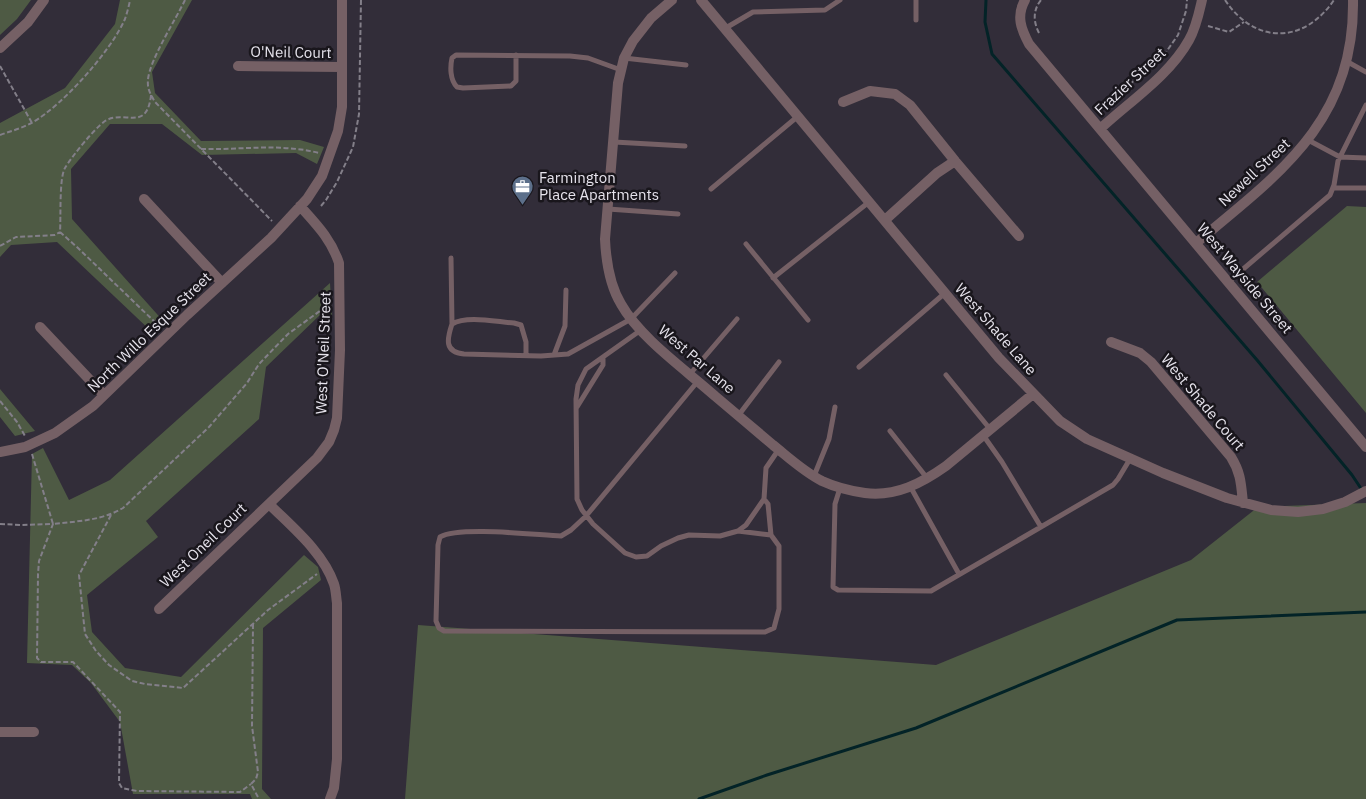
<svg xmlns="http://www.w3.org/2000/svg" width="1366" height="799" viewBox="0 0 1366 799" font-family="'IBM Plex Sans',sans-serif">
<rect width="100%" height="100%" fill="#322d39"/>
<!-- green -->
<path fill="#4e5a44" d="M0 0H31L17 19 0 35Z
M120 0H192L152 72 155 93 201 141 300 140 324 147 317 164 296 153 202 155 162 124H110L71 169 72 219 165 323 153 333 57 242 11 245 0 257V123L65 88 115 24Z
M1347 206 1366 207V413L1257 282Z
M330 283 332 316 321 314 266 367 259 419 146 521 158 537 87 595 92 632 125 668 181 677 304 555 318 567 321 580 263 628 262 789 271 799H252L250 794H133L120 722 91 683 72 665 27 663 32 454 43 448 69 500 110 480Z
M0 389 35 431 15 436 0 417Z
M1366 503V799H405L418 625 936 665 1191 560 1258 507Z"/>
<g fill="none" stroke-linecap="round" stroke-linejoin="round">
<!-- stream -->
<path stroke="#032327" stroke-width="3" d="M986 0 985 22 992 54 1257 360 1352 475 1362 490
M699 799 767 775 916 728 1177 620 1366 612"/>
<!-- path -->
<path stroke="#837f89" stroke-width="2" stroke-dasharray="5 2.5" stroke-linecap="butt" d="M185 0C176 19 149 61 148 80 147 89 151 95 155 102L272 221
M1225 0C1255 45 1304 44 1334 0
M1208 26 1229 32 1244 22
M1039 33C1033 21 1033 10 1041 0
M0 66 32 123
M151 95C147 133 124 109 105 121 95 128 72 156 65 168 59 178 61 218 60 232L78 248 159 326
M1101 109 1164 55 1178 35 1186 11 1187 0
M0 135C11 131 23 128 33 122 63 105 111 51 125 19 127 13 129 6 130 0
M201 149C241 150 280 143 319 153
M321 206 326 200 337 182 353 147 359 114 361 0
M0 246 16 237 55 235 60 232
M0 401 17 422 25 436
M32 454 53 524C77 521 101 521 123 508L209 427 247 383 259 364 288 334 324 308H329
M111 515 79 575 85 634 96 651 109 665 132 681 145 684 183 688 268 610 317 574
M0 524 22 525 53 524 39 561 38 574 37 658 41 662H73L120 712 119 783 122 788 137 791 240 792 251 784
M253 624 252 726 258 772 256 779 251 784 259 799"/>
<!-- service -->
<path stroke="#756065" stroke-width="5" d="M916 0V20
M724 29 753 12 825 10 840 0
M516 55V81L511 86 463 88 457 87C450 80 450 67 452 58L456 55 570 56 588 58 621 70
M624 58 686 65
M1346 61 1366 72
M1308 140 1340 157 1366 158
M614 142 685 146
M1333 188H1366
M711 189 797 117
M608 209 678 214
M746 244 808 320
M451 258 452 324
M773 278 869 202
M1228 282 1330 195 1334 185 1338 161 1366 105
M641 330 586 369 578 385 576 399 577 499 582 510 593 524 625 553 636 557 647 556 661 546 678 538 689 535 720 536 738 531 746 525 764 499 766 468 779 449
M526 355V342L521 325 514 323C497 322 467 315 452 324 447 339 444 352 464 354L541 356 568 354 631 319 675 273
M554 355 565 326 566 290
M859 367 945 293
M690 374 737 319
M946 375 990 429
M698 381 586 516 571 530 561 536C536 535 459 526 440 537L438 545 436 621 439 628 444 631 765 632 774 628 779 609V546L771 535 738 531
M577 407 603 365V357
M738 416 779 362
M890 431 927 478
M983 435 1002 462 1041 527
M814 476 829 439 835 407
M910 486 959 574
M840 488 835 504 833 587 838 590 931 591 1113 485 1118 479 1130 459
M764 499 768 504 771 535"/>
<!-- minor -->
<path stroke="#756065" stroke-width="10" d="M672 0 651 18 633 41 624 58 618 83 605 239C606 261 609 284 621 304 640 338 686 370 715 396 734 412 754 429 773 445 788 457 804 472 822 481 835 487 851 491 865 493 896 497 922 483 946 466L1033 394
M701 0 999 358 1060 421 1087 439 1163 473 1227 498 1271 510 1298 512 1323 509 1345 502 1366 491
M1025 0C1016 16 1021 29 1029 44L1366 447
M0 48 28 22 44 0
M238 66 342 67
M843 102 870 91 895 94 910 105 955 161
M1100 129C1130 101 1169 76 1189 40 1196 28 1199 13 1202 0
M144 199 222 283
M885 220 937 173 955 161 1019 236
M1196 243C1279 174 1355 121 1353 0
M40 327 104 395
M1111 342 1140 353 1151 362 1231 457C1241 473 1241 484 1243 503
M0 452 25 447 55 433 93 406 187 315 271 238 307 199 322 176 338 131 342 107V0
M269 504C292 527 323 552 334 584 336 590 336 597 337 603V759L334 788 330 799
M159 609 317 458 329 442 334 430 337 418 340 350 339 263C331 239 317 225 300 206
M0 732H34"/>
</g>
<!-- icons -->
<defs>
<symbol id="office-pin" viewBox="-11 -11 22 30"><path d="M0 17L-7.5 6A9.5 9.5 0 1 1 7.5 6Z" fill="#5c6f8a" stroke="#19161c"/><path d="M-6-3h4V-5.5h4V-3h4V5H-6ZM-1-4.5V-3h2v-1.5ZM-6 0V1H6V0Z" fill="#fff"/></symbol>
</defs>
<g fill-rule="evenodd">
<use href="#office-pin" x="510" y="174" width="25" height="34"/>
</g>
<g text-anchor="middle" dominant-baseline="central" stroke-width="5" stroke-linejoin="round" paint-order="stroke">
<!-- street labels -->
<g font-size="15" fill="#e6e3ec" stroke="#19161c">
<text transform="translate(291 52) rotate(1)">O'Neil Court</text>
<text transform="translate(1130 81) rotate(-43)">Frazier Street</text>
<text transform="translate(1254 172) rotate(-43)">Newell Street</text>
<text transform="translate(1245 278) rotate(50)">West Wayside Street</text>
<text transform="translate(996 329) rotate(49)">West Shade Lane</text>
<text transform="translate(149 332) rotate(-44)">North Willo Esque Street</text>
<text transform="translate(323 353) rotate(-88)">West O'Neil Street</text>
<text transform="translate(697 359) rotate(41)">West Par Lane</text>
<text transform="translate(1203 402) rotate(50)">West Shade Court</text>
<text transform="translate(203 545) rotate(-44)">West Oneil Court</text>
</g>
<!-- poi labels -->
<g font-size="15" fill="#e6e3ec" stroke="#19161c" text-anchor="start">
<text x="539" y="177">Farmington<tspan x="539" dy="17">Place Apartments</tspan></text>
</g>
</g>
</svg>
